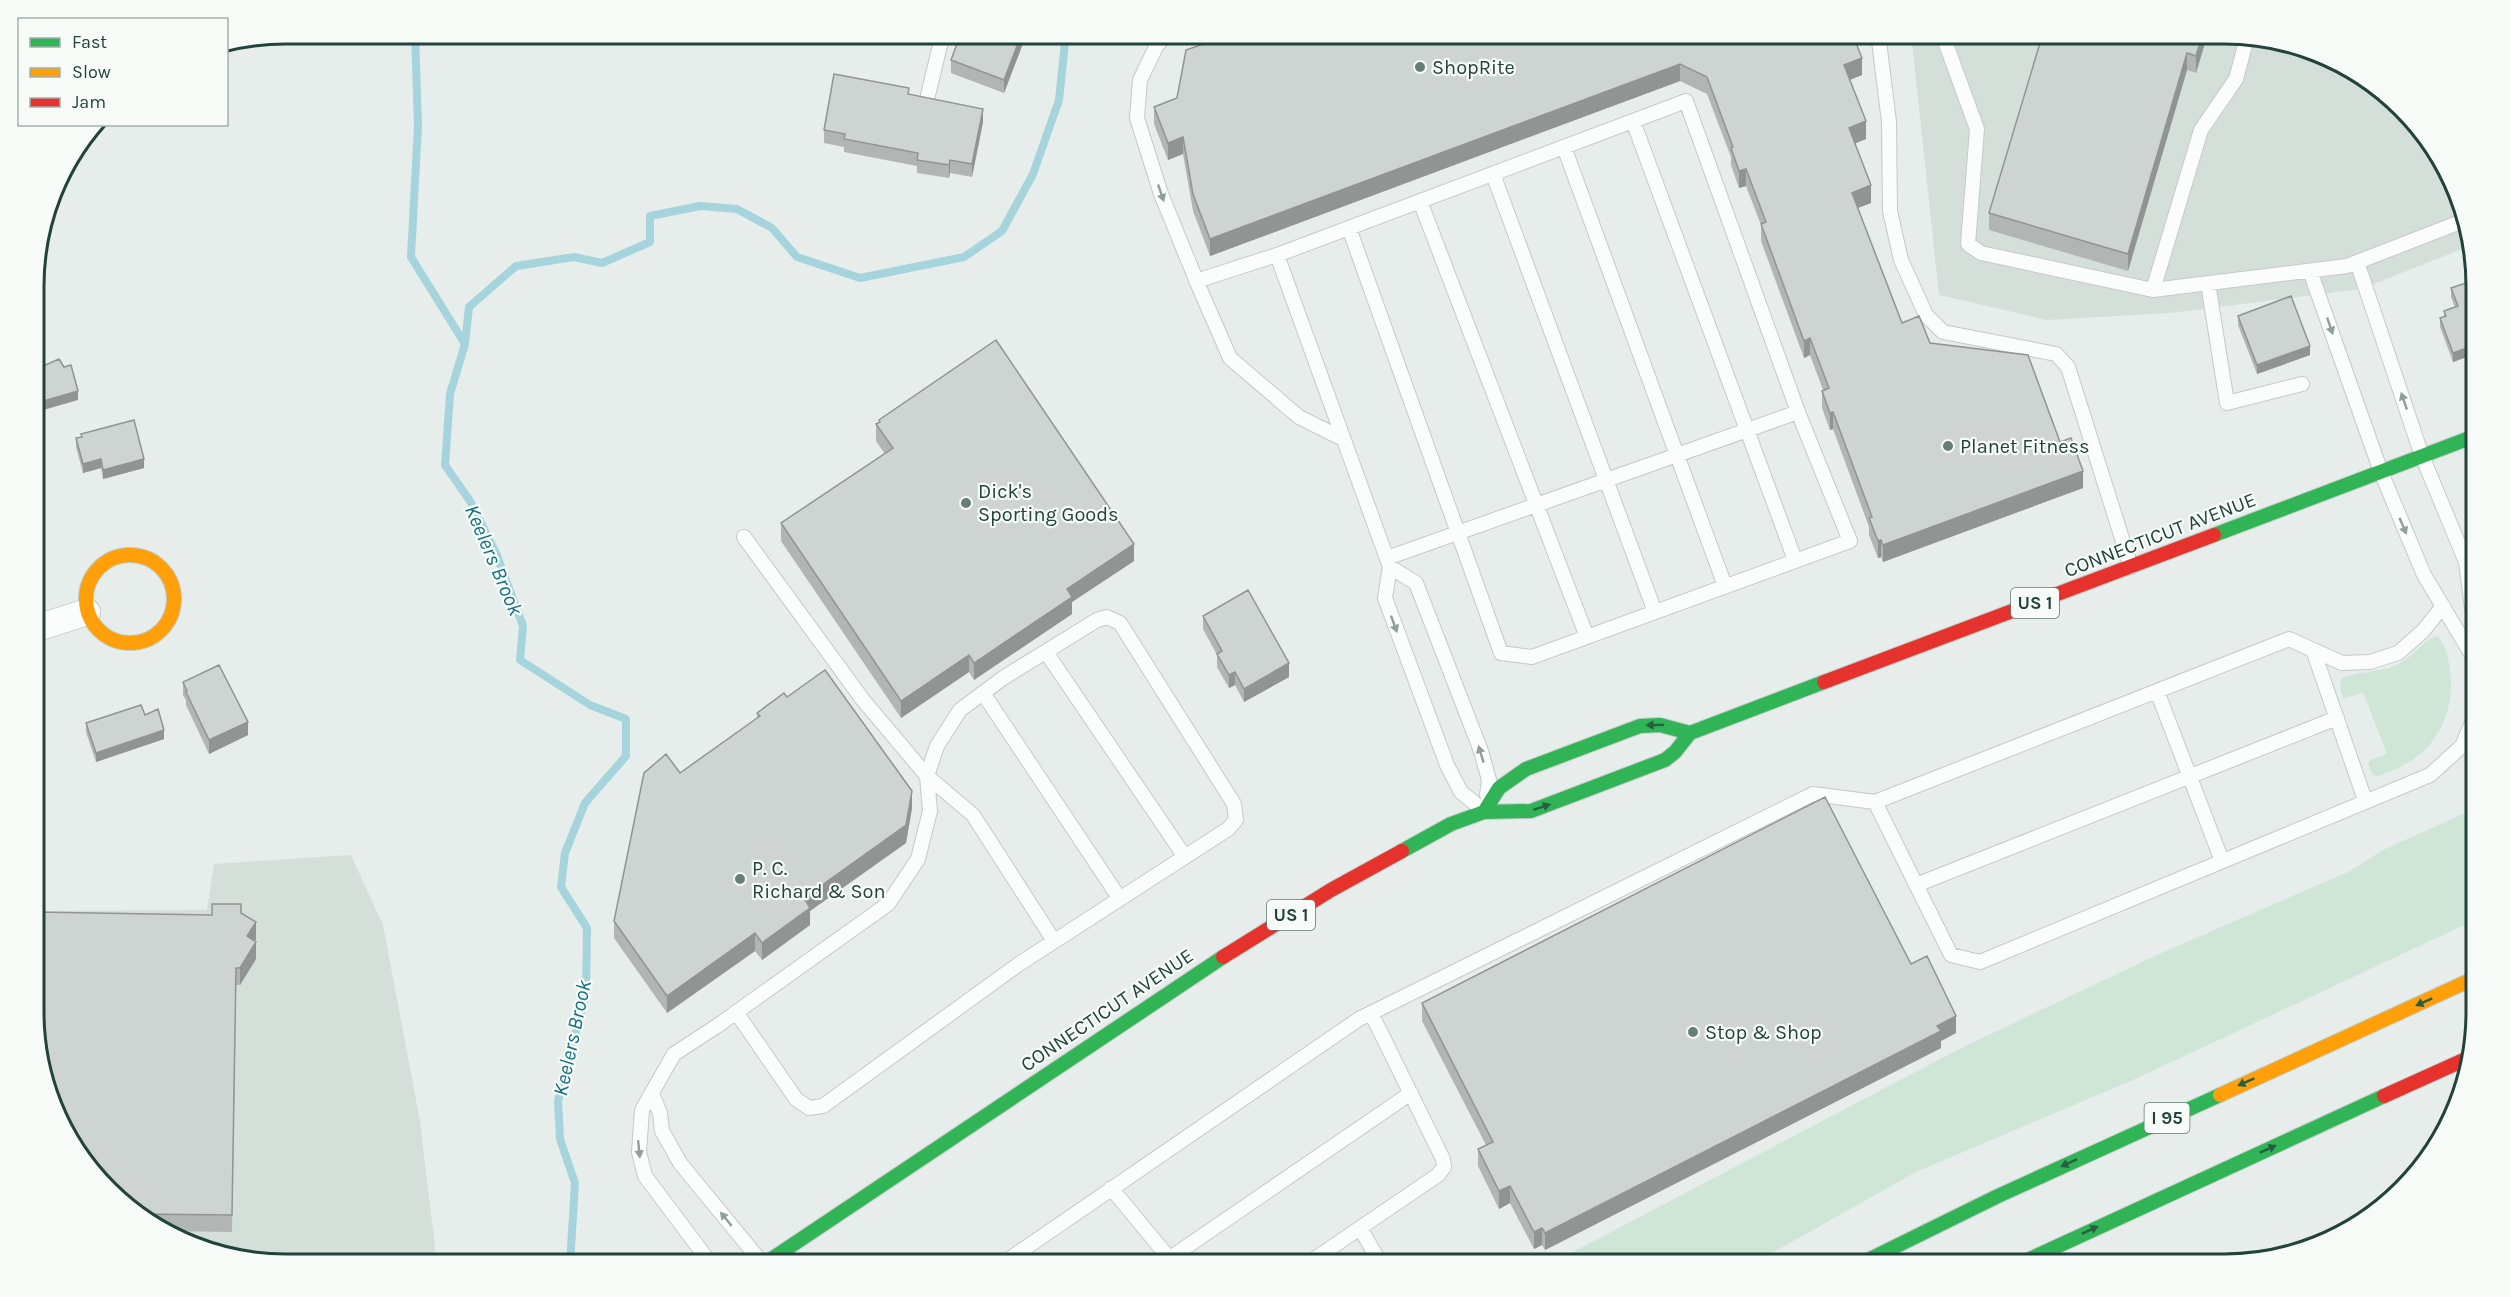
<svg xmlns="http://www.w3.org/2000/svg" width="2510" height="1297" viewBox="0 0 2510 1297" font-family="Karla,sans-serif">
<rect width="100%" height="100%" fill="#e7edea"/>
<!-- built -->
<path fill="#d5dfda" d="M1911 33H2224L2336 59 2391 96 2434 145 2472 245 2361 289 2170 313 2047 320 1939 295Z
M351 855 383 925 420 1121 437 1264H285L174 1238 119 1202 35 1045V911L207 910 214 864Z"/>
<!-- green -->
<path fill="#cfe6d7" d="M2437 636C2445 643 2449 660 2450 671 2455 707 2440 745 2407 763 2398 769 2387 772 2377 777L2372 774 2368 763 2370 760 2387 754 2363 692 2347 698 2343 697 2340 688 2341 679C2352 671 2382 673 2399 664 2411 658 2426 638 2437 636Z
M2476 808 2477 919 2133 1080 1918 1171 1752 1264H1550L1963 1047 2159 954 2350 871 2383 850Z"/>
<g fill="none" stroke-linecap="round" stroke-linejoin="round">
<!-- stream -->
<path stroke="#a5d4dd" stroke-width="8" d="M415 33 418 126 411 257 465 344
M570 1264 575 1183 560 1139 558 1101 586 993 587 928 561 887 565 853 585 803 626 756V719L590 705 520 660 523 626 496 553 470 501 445 465 450 394 465 344 469 307 516 266 574 257 602 263 650 242V216L700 206 737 209 772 228 797 257 860 278 964 257 1002 231 1033 174 1059 100 1066 33"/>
<defs>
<path id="lane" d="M1167 33 1156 47 1140 80 1137 118 1161 194 1199 287 1230 358 1299 417 1343 439
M1878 33 1889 122 1890 211 1901 260 1926 315 1943 332 2056 354 2068 367 2131 567
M1942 33 1977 129 1968 244 1981 253 2153 290 2347 266 2463 221
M928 95 943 33
M1633 121 1795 560
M1564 147 1725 586
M1493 174 1655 612
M1420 201 1587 637
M1349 228 1501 653 1532 657 1850 541 1798 412
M2357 262 2422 456 2466 562 2476 638
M2310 271 2381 472 2424 575 2476 662
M1196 281 1277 255
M2208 283 2227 403 2302 384
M2153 290 2201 130 2236 79 2247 38
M1387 558 1798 412 1686 101 1277 255 1390 567 1385 598 1447 765 1461 792 1483 810
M1390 567 1416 583 1481 751 1489 780 1487 795
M2443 606 2423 631 2398 653 2370 662 2342 663 2289 639 1875 802 1951 955 1980 962 2430 775 2462 746 2476 713
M2313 650 2365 800
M1046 652 1185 857
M2157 691 2222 861
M983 693 1120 899
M1916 885 2337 718
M736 1012 796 1099 809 1108 823 1106 1019 964 1228 829 1236 820 1234 804 1120 623 1107 617 1097 620 1003 678 960 710 937 746 927 776 973 815 1054 941
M652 1094 660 1113 662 1131 680 1163 763 1264
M1111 1188 1174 1264
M1360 1228 1381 1264
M1170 1258 1411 1093
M711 1264 645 1176 639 1152 642 1110 674 1054 717 1026 888 904 918 859 930 811 927 776 863 700 744 537
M1002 1264 1359 1019 1813 794 1875 802
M1307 1264 1438 1175 1444 1167 1443 1159 1371 1013"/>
<path id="street" d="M34 629 87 612"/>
<path id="fast" d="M2214 535 2475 436
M1484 812 1499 788 1526 769 1640 726 1660 725 1690 733
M1402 851 1451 824 1484 812 1531 811 1665 760 1675 752 1690 733 1824 682
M764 1264 1223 957
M1860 1264 1998 1196 2220 1095
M2019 1264 2384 1096"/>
<path id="slow" d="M86 599a44 44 0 1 1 88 0a44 44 0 1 1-88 0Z
M2220 1095 2477 977"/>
<path id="jam" d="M1824 682 2214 535
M1223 957 1331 890 1402 851
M2384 1096 2466 1059"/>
</defs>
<!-- lane casing -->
<use href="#lane" stroke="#c4cac8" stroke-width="16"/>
<!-- street casing -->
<use href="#street" stroke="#c4cac8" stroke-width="28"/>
<!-- fast casing -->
<use href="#fast" stroke="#c2cbc7" stroke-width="16"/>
<!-- slow casing -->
<use href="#slow" stroke="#c2cbc7" stroke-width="16"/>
<!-- jam casing -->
<use href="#jam" stroke="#c2cbc7" stroke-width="16"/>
<!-- lane -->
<use href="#lane" stroke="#fbfcfc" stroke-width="14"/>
<!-- street -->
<use href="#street" stroke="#fbfcfc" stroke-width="26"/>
<!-- fast -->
<use href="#fast" stroke="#30b455" stroke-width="14"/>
<!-- slow -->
<use href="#slow" stroke="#ff9f0a" stroke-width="14"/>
<!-- jam -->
<use href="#jam" stroke="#e5322d" stroke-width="14"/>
</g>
<!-- wall -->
<path fill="#b1b6b5" d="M1027 33 1004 93 951 73V60Z
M1234 33 1862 75 1850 80 1866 139 1854 143 1871 203 1858 208 1902 323 2060 442 2083 488 1883 562 1881 557 1878 558 1869 535V527L1833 429 1830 430 1822 408V391L1823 390 1810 355 1804 358 1761 241V225L1746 186 1739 188 1731 165V157L1707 94 1680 81 1210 256 1193 211 1183 154 1168 160 1154 124V107L1177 98Z
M2043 33H2208L2196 73 2187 70 2128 271 1989 230V213Z
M909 94 983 122 972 177 950 173 949 178 917 173V166L844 152V147L824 143V130Z
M2475 280V354L2453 362 2440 327V318L2444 317V311L2455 307 2451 297V288Z
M2238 316 2310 355 2257 374 2238 325Z
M879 420 1134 561 1072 602V614L974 680 969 672 901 718 781 541V523L885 454 876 441V424L879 422Z
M81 434 144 468 103 479 101 468 83 473 76 447V438L81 437Z
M1203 616 1289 677 1244 702 1235 685 1229 688 1217 667V655L1203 629Z
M183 682 248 735 209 754 186 705V700L183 695Z
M787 697 912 808 906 843 810 911V925L762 960 755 951 667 1013 614 938V921L680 773 757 718V713Z
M86 723 164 739 96 762 86 732Z
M35 727 37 746V755H35Z
M241 913 256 939 255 941 256 959 240 985H236L232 1232 163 1231 119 1202 212 915Z
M1911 964 1956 1033 1941 1041V1048L1545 1250 1542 1245 1534 1249 1510 1203 1499 1209 1478 1166V1149L1486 1145 1422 1021V1003Z"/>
<!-- shaded-wall -->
<path fill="#909493" d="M1022 33H1027L1004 93V80Z
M2203 33H2208L2196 73V56Z
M2187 53V70L2128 271V254Z
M1862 58V75L1844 82V65Z
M1680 64V81L1210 256V239Z
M983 109V122L972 177V164Z
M1866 121V139L1849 146V128Z
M1183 137V154L1168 160V143Z
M950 160V173L949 178V165Z
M1746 169V186L1739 188V171Z
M1871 185V203L1852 210V193Z
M1810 338V355L1804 358V341Z
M2475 345V354L2453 362V353Z
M2310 346V355L2257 374V365Z
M78 391V400L40 411 34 414V405L40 402Z
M1833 412V429L1830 430V413Z
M101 459V468L83 473V464Z
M144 459V468L103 479V470Z
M2083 471V488L1883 562V545Z
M42 509V518L34 522V513Z
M1881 540V557L1878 558V541Z
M1134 544V561L1072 602V614L974 680V663L1067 589Z
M969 655V672L901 718V701Z
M1289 663V677L1244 702V689Z
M1235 672V685L1229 688V675Z
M248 722V735L209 754V740Z
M164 730V739L96 762V753Z
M912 791V808L906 843 810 911V925L762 960V943L804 898Z
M256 922V939L247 954V936Z
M755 933V951L667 1013V996Z
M256 942V959L240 985V968Z
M1956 1016V1033L1941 1041V1048L1545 1250V1233Z
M1510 1186V1203L1499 1209V1191Z
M1542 1228V1245L1534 1249V1232Z"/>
<!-- building -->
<path fill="#ced4d2" stroke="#909493" stroke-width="1.5" d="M961 33H1022L1004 80 951 60Z
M1234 33H1852L1862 58 1844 65 1866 121 1849 128 1871 185 1852 193 1902 323 1919 316 1930 343 2028 355 2060 442 2071 438 2083 471 1883 545 1881 540 1878 541 1869 518 1872 517 1833 412 1830 413 1822 391 1829 388 1810 338 1804 341 1761 224 1766 222 1746 169 1739 171 1731 148 1733 147 1707 77 1680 64 1210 239 1193 194 1183 137 1168 143 1154 107 1177 98 1186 50Z
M2043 33H2203L2196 56 2187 53 2128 254 1989 213Z
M834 74 909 88 908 94 983 109 972 164 950 160 949 165 917 160 918 153 844 139 845 134 824 130Z
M2475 280V345L2453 353 2440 318 2446 316 2444 311 2458 306 2451 288Z
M2291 296 2310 346 2257 365 2238 316Z
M996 340 1134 544 1067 589 1072 597 974 663 969 655 901 701 781 523 893 448 876 424 880 422 879 420Z
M59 359 64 367 71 365 78 391 40 402 34 405V370Z
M134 420 144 459 103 470 101 459 83 464 76 438 82 437 81 434Z
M34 494 42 509 34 513Z
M1248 590 1289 663 1244 689 1235 672 1229 675 1217 654 1222 651 1203 616Z
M219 665 248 722 209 740 186 692 187 691 183 682Z
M825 670 912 791 906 825 804 898 810 908 762 943 755 933 667 996 614 921 644 773 666 754 680 773 760 716 757 713 784 693 787 697Z
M141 705 145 715 158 709 164 730 96 753 86 723Z
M35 727 37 746 35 747Z
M1825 797 1911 964 1927 956 1956 1016 1937 1026 1941 1031 1545 1233 1542 1228 1534 1232 1510 1186 1499 1191 1478 1149 1493 1142 1422 1003Z
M212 904H241V913L256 922 247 936 256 942 240 968H236L232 1215 137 1214 119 1202 76 1152 35 1045V912L212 915Z
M1112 1254 1119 1264H1098Z"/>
<!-- one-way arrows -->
<defs><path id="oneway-solid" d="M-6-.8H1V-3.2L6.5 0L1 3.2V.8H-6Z" transform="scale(1.5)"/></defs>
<g fill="#8ea09c">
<use href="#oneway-solid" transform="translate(1161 193) rotate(71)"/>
<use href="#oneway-solid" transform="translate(2330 326) rotate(71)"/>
<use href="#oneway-solid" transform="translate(2404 401) rotate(-109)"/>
<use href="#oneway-solid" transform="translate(2403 526) rotate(67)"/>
<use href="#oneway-solid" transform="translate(1394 624) rotate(70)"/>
<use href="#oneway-solid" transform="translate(1481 754) rotate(-107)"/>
<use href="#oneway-solid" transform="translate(639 1149) rotate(84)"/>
<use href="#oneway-solid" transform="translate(726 1219) rotate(-129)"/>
</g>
<g fill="#265f42">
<use href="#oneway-solid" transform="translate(1655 725) rotate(179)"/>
<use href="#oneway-solid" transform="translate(1542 807) rotate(-18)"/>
<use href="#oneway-solid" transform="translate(2424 1002) rotate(156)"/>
<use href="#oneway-solid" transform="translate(2246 1082) rotate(156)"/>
<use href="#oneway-solid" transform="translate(2268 1149) rotate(-24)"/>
<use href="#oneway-solid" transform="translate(2069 1163) rotate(155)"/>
<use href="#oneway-solid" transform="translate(2090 1230) rotate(-25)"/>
</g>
<!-- markers -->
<g fill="#677e78" stroke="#f6fbf8" stroke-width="2">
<circle cx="1420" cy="67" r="6"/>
<circle cx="1948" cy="446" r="6"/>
<circle cx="966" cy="503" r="6"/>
<circle cx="740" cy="879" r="6"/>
<circle cx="1693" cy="1032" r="6"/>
</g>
<g text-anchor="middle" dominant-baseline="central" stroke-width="4.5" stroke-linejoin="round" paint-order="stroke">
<!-- shield labels -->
<g fill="#f6fbf8" stroke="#627a74" stroke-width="1.5">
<rect x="2011" y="588" width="48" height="30" rx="4.5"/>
<rect x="1267" y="900" width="48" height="30" rx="4.5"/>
<rect x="2144.5" y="1103" width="45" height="30" rx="4.5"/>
</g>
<g font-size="18" font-weight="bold" fill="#22433b">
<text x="2035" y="603">US 1</text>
<text x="1291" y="915">US 1</text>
<text x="2167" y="1118">I 95</text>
</g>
<!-- poi labels -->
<g font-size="20" fill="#22433b" stroke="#f6fbf8" text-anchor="start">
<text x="1432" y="67">ShopRite</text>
<text x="1960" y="446">Planet Fitness</text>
<text x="978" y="491">Dick's<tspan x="978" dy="23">Sporting Goods</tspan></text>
<text x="752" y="868">P. C.<tspan x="752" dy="23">Richard &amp; Son</tspan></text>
<text x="1705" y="1032">Stop &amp; Shop</text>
</g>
<!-- street labels -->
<g font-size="20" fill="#22433b" stroke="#f6fbf8">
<text transform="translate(2160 535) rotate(-21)">CONNECTICUT AVENUE</text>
<text transform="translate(1107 1010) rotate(-34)">CONNECTICUT AVENUE</text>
</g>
<!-- water labels -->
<g font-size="21" font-style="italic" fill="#176f84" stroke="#f6fbf8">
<text transform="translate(494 560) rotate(67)">Keelers Brook</text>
<text transform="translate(572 1038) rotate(-78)">Keelers Brook</text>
</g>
</g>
<!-- crop -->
<path d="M0 0H2510V1297H0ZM286 44H2224A242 242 0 0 1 2466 286V1012A242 242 0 0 1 2224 1254H286A242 242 0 0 1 44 1012V286A242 242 0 0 1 286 44Z" fill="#f6fbf8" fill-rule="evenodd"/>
<path fill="none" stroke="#22433b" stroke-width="3" d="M286 44H2224A242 242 0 0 1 2466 286V1012A242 242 0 0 1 2224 1254H286A242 242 0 0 1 44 1012V286A242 242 0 0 1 286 44Z"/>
<!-- legend -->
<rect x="18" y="18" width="210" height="108" fill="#f6fbf8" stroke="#a1b1ac" stroke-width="1.5"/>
<rect x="30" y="38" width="30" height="9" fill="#30b455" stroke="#a1b1ac" stroke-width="1.5"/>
<text x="72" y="48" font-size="18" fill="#22433b">Fast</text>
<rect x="30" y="68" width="30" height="9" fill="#ff9f0a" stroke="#a1b1ac" stroke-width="1.5"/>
<text x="72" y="78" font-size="18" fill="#22433b">Slow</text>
<rect x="30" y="98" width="30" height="9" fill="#e5322d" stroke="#a1b1ac" stroke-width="1.5"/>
<text x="72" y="108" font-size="18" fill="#22433b">Jam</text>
</svg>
